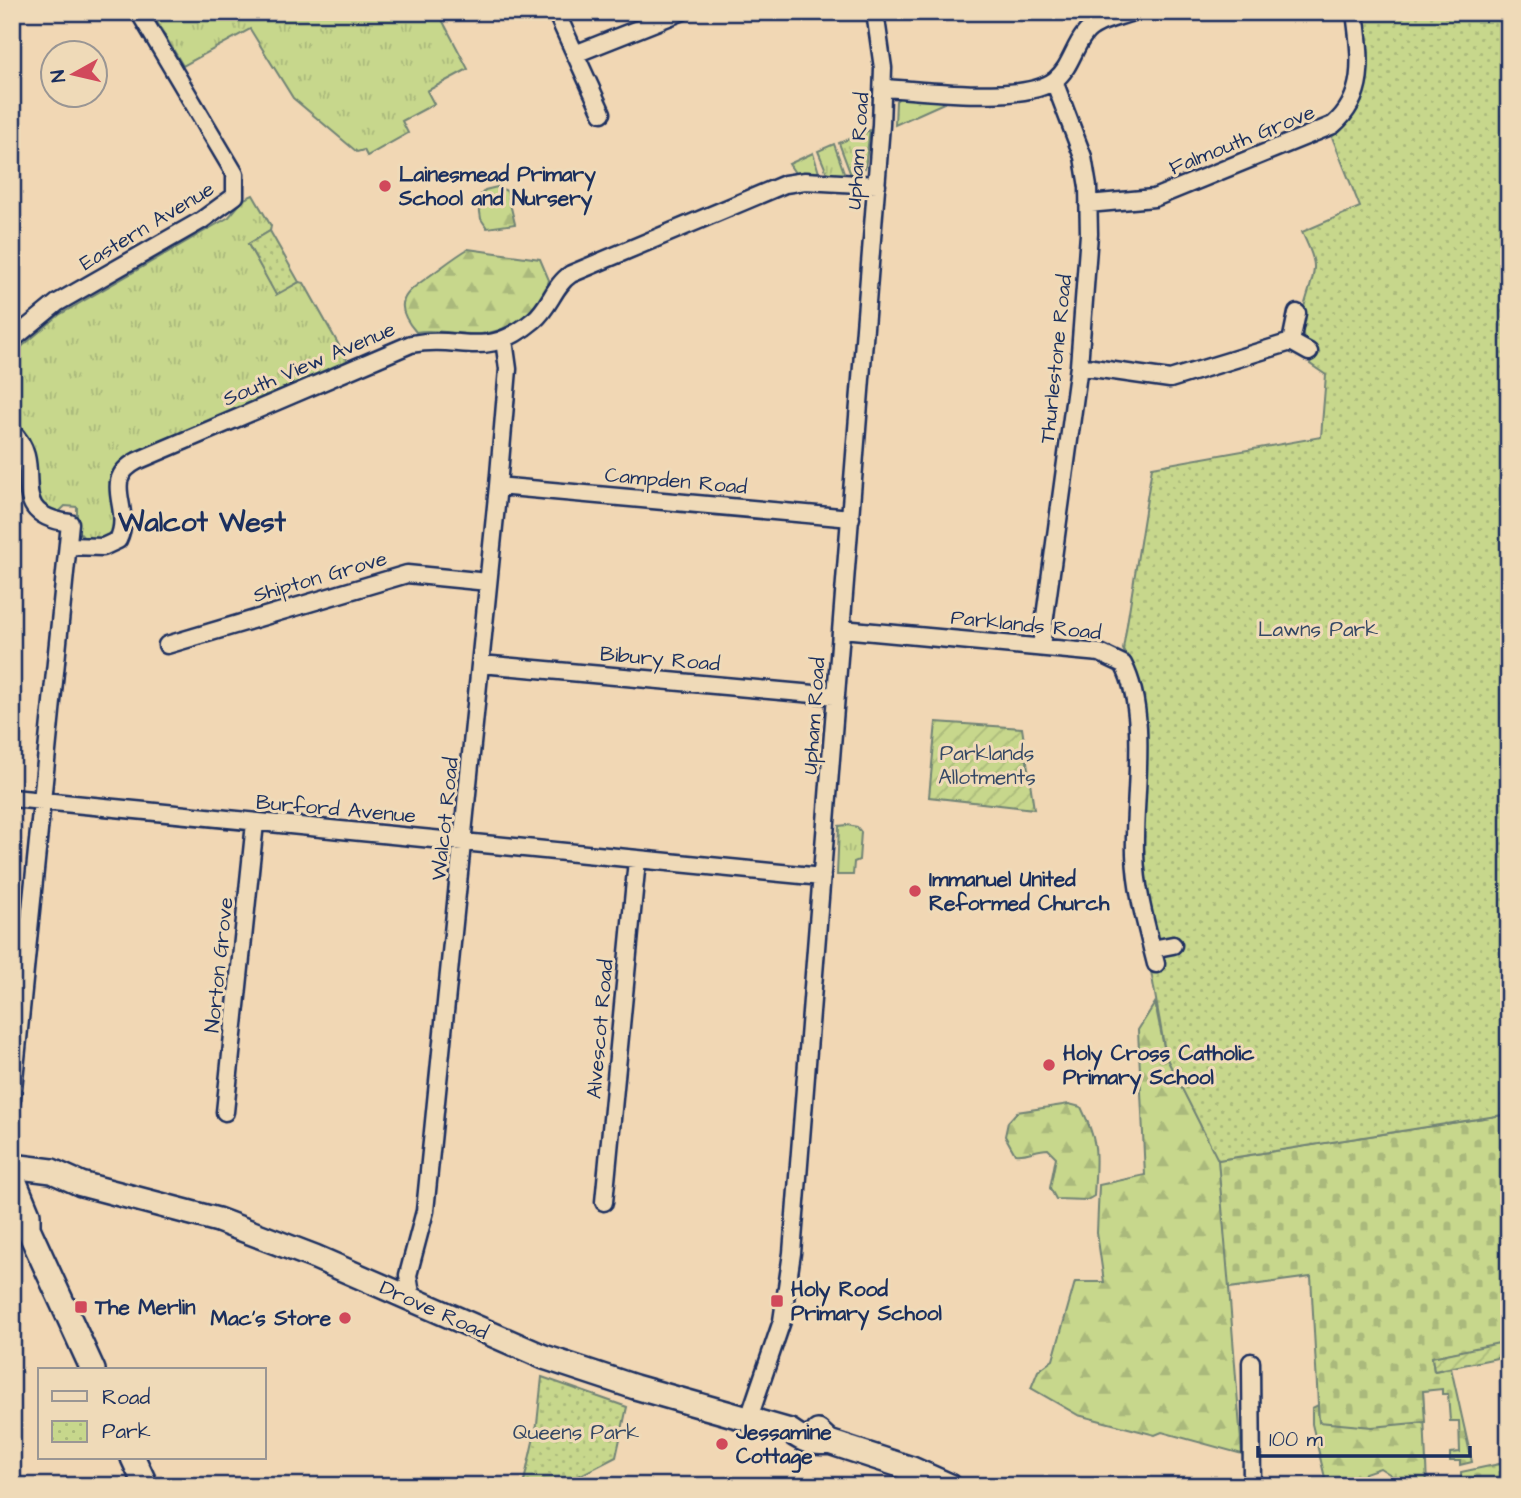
<svg xmlns="http://www.w3.org/2000/svg" width="1521" height="1498" viewBox="0 0 1521 1498" font-family="'Architects Daughter',sans-serif">
<defs>
<pattern id="grass-tufts" width="24" height="20" patternUnits="userSpaceOnUse" patternTransform="scale(1.75)"><rect width="24" height="20" fill="#c7d78c"/><path d="M3 7l-1-3M5 7V3M7 7l1-3M15 17l-1-3M17 17v-4M19 17l1-3" fill="none" stroke="#aab97b"/></pattern>
<pattern id="forest-firs" width="22" height="20" patternUnits="userSpaceOnUse" patternTransform="scale(1.75)"><rect width="22" height="20" fill="#c7d78c"/><path d="M5 1l3.5 6h-7zM16 11l3.5 6h-7z" fill="#aab97b"/></pattern>
<pattern id="cemetery-stones" width="16" height="16" patternUnits="userSpaceOnUse" patternTransform="scale(1.75)"><rect width="16" height="16" fill="#c7d78c"/><path d="M2 7V4a2 2 0 0 1 4 0v3zM10 15v-3a2 2 0 0 1 4 0v3z" fill="#aab97b"/></pattern>
<pattern id="park-dots" width="8" height="8" patternUnits="userSpaceOnUse" patternTransform="scale(1.75)"><rect width="8" height="8" fill="#c7d78c"/><path d="M2 2h.1M6 6h.1" fill="none" stroke="#aab97b" stroke-width="1.8" stroke-linecap="round"/></pattern>
<pattern id="garden-furrows" width="10" height="10" patternUnits="userSpaceOnUse" patternTransform="scale(1.75)"><rect width="10" height="10" fill="#c7d78c"/><path d="M-1 1l2-2M0 10L10 0M9 11l2-2" fill="none" stroke="#aab97b"/></pattern>
</defs>
<rect width="100%" height="100%" fill="#f1d7b4"/>
<filter id="ink" filterUnits="userSpaceOnUse"><feTurbulence type="fractalNoise" baseFrequency=".0143" numOctaves="2"/><feDisplacementMap in="SourceGraphic" scale="14" xChannelSelector="R" yChannelSelector="G"/><feConvolveMatrix kernelMatrix="1 2 1 2 8 2 1 2 1" color-interpolation-filters="sRGB"/></filter>
<g filter="url(#ink)">
<!-- grass -->
<path fill="url(#grass-tufts)" stroke="#718375" stroke-width="2" d="M151 12H438L468 69 427 91 434 104 402 121 408 133 367 156 364 150 357 152 293 98 250 29 183 66Z
M902 95 955 98 895 125 896 101Z
M870 130 865 168 851 175 839 143Z
M834 144 845 175 844 177 827 173 818 151Z
M813 153 820 176H797L789 164Z
M253 195 271 226 270 231 248 244 276 294 299 282 304 283 350 365 129 461 120 522 107 540 85 539 77 530V507L65 506 58 513 35 504C34 473 40 442 12 422V355L59 315 229 217 244 199Z
M847 825 857 827 861 832 859 860 854 862 853 875H837L839 826Z"/>
<!-- forest -->
<path fill="url(#forest-firs)" stroke="#718375" stroke-width="2" d="M497 187 507 191 515 224 487 228 481 219 478 198 485 190Z
M468 249 540 259 549 280C543 310 510 331 481 334 460 336 437 328 416 332 388 300 409 291 435 272 446 264 456 256 468 249Z
M1155 1003 1166 1057 1211 1145 1409 1129 1411 1142 1229 1288 1242 1454 1162 1432 1155 1435 1078 1415 1031 1388 1038 1371 1053 1360 1075 1282H1104L1097 1233 1099 1185 1145 1175 1138 1030Z
M1069 1104 1081 1107C1100 1146 1096 1155 1094 1196L1087 1200 1056 1199 1050 1188 1056 1157 1048 1149C1036 1149 1026 1156 1015 1154L1005 1136 1008 1122 1017 1112Z
M1432 1357 1434 1371 1429 1390 1423 1391 1427 1486H1393L1391 1475 1380 1468 1365 1473 1358 1480 1359 1486H1327L1312 1424V1408L1318 1405 1319 1422Z"/>
<!-- cemetery -->
<path fill="url(#cemetery-stones)" stroke="#718375" stroke-width="2" d="M1509 1114V1356L1504 1343 1432 1357 1434 1371 1451 1368 1472 1462 1460 1465V1461H1450V1453L1460 1452 1459 1421H1450L1448 1394H1442V1389L1423 1391 1425 1422 1372 1427 1319 1422 1311 1277 1229 1288 1218 1160Z
M1504 1463 1508 1486H1461V1472Z"/>
<!-- park -->
<path fill="url(#park-dots)" stroke="#718375" stroke-width="2" d="M1362 12H1509V1114L1218 1160 1166 1057 1151 971 1163 968V940L1156 936 1146 900 1130 665 1123 649 1152 467 1321 437 1326 375 1310 364 1316 347C1284 333 1313 294 1314 268 1315 257 1306 242 1302 232L1360 207 1332 137C1376 97 1369 66 1362 12Z
M270 231 299 282 276 295 248 244Z
M542 1377 627 1407 616 1457 573 1479 571 1486H523L537 1424Z"/>
<!-- garden -->
<path fill="url(#garden-furrows)" stroke="#718375" stroke-width="2" d="M936 722 1022 728 1034 809 929 797Z
M1504 1342 1507 1356 1434 1371 1432 1357Z"/>
<g fill="none" stroke-linecap="round" stroke-linejoin="round">
<defs>
<path id="street" d="M556 12 602 113
M575 54 681 12
M884 88C924 90 1024 104 1055 80 1070 68 1073 49 1084 35 1094 21 1117 18 1132 12
M1088 204 1154 198 1333 125C1368 95 1360 54 1355 12
M1297 313 1291 342 1309 352
M12 340 57 303 202 220 235 196V174L139 12
M1079 366 1170 379 1291 342
M12 432C49 467 0 514 70 523L12 1099
M498 486 851 518
M68 546 103 547 118 540C134 508 99 481 137 461L411 344C464 334 484 362 534 320 550 307 554 285 571 274L785 184 805 181 877 185
M842 629 1100 653 1123 664C1150 714 1133 799 1135 854 1136 892 1147 928 1156 964
M167 645 407 574 488 582
M1041 646 1079 366 1089 234 1088 187 1083 157 1054 81
M481 664 836 696
M12 798 822 877
M1152 949 1173 945
M225 1112 255 823
M604 1202 637 860
M412 1300 408 1275 425 1211 498 486 508 369 504 340
M1251 1362 1252 1486
M749 1418 782 1321 792 1253 881 125 883 68 875 12"/>
<path id="secondary" d="M12 1166 52 1171 81 1184 218 1220 315 1257 544 1357 635 1387 790 1431C804 1441 812 1444 829 1442
M12 1175 28 1214V1225
M12 1208 17 1218 28 1228 93 1370
M818 1432 829 1442 912 1469 950 1486
M133 1458 146 1486"/>
</defs>
<!-- street casing -->
<use href="#street" stroke="#1b2f5e" stroke-width="21"/>
<!-- secondary casing -->
<use href="#secondary" stroke="#1b2f5e" stroke-width="28"/>
<!-- street -->
<use href="#street" stroke="#efdab8" stroke-width="16"/>
<!-- secondary -->
<use href="#secondary" stroke="#efdab8" stroke-width="23"/>
</g>
</g>
<!-- markers -->
<g fill="#d1495b" stroke="#efdab8" stroke-width="2.5">
<circle cx="385" cy="186" r="7"/>
<circle cx="915" cy="891" r="7"/>
<circle cx="1049" cy="1065" r="7"/>
<rect x="770" y="1294" width="14" height="14" rx="3.5"/>
<rect x="74" y="1300" width="14" height="14" rx="3.5"/>
<circle cx="345" cy="1318" r="7"/>
<circle cx="722" cy="1444" r="7"/>
</g>
<g text-anchor="middle" dominant-baseline="central" stroke-width="6" stroke-linejoin="round" paint-order="stroke">
<!-- street labels -->
<g font-size="21" fill="#1b2f5e" stroke="#efdab8">
<text transform="translate(1242 140) rotate(-22)">Falmouth Grove</text>
<text transform="translate(858 151) rotate(-86)">Upham Road</text>
<text transform="translate(147 226) rotate(-31)">Eastern Avenue</text>
<text transform="translate(1056 359) rotate(-84)">Thurlestone Road</text>
<text transform="translate(309 364) rotate(-23)">South View Avenue</text>
<text transform="translate(676 481) rotate(5)">Campden Road</text>
<text transform="translate(320 577) rotate(-16)">Shipton Grove</text>
<text transform="translate(1026 625) rotate(6)">Parklands Road</text>
<text transform="translate(660 659) rotate(5)">Bibury Road</text>
<text transform="translate(814 716) rotate(-86)">Upham Road</text>
<text transform="translate(336 809) rotate(5)">Burford Avenue</text>
<text transform="translate(445 819) rotate(-84)">Walcot Road</text>
<text transform="translate(219 965) rotate(-84)">Norton Grove</text>
<text transform="translate(600 1029) rotate(-85)">Alvescot Road</text>
<text transform="translate(434 1310) rotate(24)">Drove Road</text>
</g>
<!-- poi labels -->
<g font-size="21" font-weight="bold" fill="#1b2f5e" stroke="#efdab8" text-anchor="start">
<text x="399" y="174">Lainesmead Primary<tspan x="399" dy="24">School and Nursery</tspan></text>
<text x="929" y="879">Immanuel United<tspan x="929" dy="24">Reformed Church</tspan></text>
<text x="1063" y="1053">Holy Cross Catholic<tspan x="1063" dy="24">Primary School</tspan></text>
<text x="791" y="1289">Holy Rood<tspan x="791" dy="24">Primary School</tspan></text>
<text x="95" y="1307">The Merlin</text>
<text x="331" y="1318" text-anchor="end">Mac's Store</text>
<text x="736" y="1432">Jessamine<tspan x="736" dy="24">Cottage</tspan></text>
</g>
<!-- park labels -->
<g font-size="21" fill="#354865" stroke="#efdab8">
<text x="1318" y="629">Lawns Park</text>
<text x="987" y="753">Parklands<tspan x="987" dy="24">Allotments</tspan></text>
<text x="576" y="1432">Queens Park</text>
</g>
<!-- district labels -->
<g font-size="28" font-weight="bold" fill="#1b2f5e" stroke="#efdab8">
<text x="202" y="522">Walcot West</text>
</g>
</g>
<!-- margin -->
<rect width="1521" height="1498" fill="none" stroke="#efdab8" stroke-width="42"/>
<rect x="21" y="21" width="1479" height="1456" fill="none" stroke="#1b2f5e" stroke-width="2.5" filter="url(#ink)"/>
<!-- legend -->
<rect x="38" y="1368" width="228" height="91" fill="#efdab8" stroke="#9a9694" stroke-width="2"/>
<rect x="52" y="1391" width="35" height="10" fill="#efdab8" stroke="#9a9694" stroke-width="2"/>
<text x="102" y="1404" font-size="21" fill="#1b2f5e">Road</text>
<rect x="52" y="1421" width="35" height="21" fill="url(#park-dots)" stroke="#9a9694" stroke-width="2"/>
<text x="102" y="1438" font-size="21" fill="#1b2f5e">Park</text>
<!-- north arrow -->
<g transform="translate(74 74) rotate(262)"><circle r="33" fill="#efdab8" stroke="#9a9694" stroke-width="2"/>
<path d="M0-5L12 26L0 18L-12 26Z" fill="#d1495b"/>
<text y="-10" font-size="19" font-weight="bold" text-anchor="middle" fill="#1b2f5e">N</text>
</g>
<!-- scale -->
<path d="M1258 1446v10h212v-10" fill="none" stroke="#1b2f5e" stroke-width="3.5"/>
<text x="1269" y="1446" font-size="21" fill="#1b2f5e" stroke="#efdab8" stroke-width="5" paint-order="stroke">100 m</text>
</svg>
